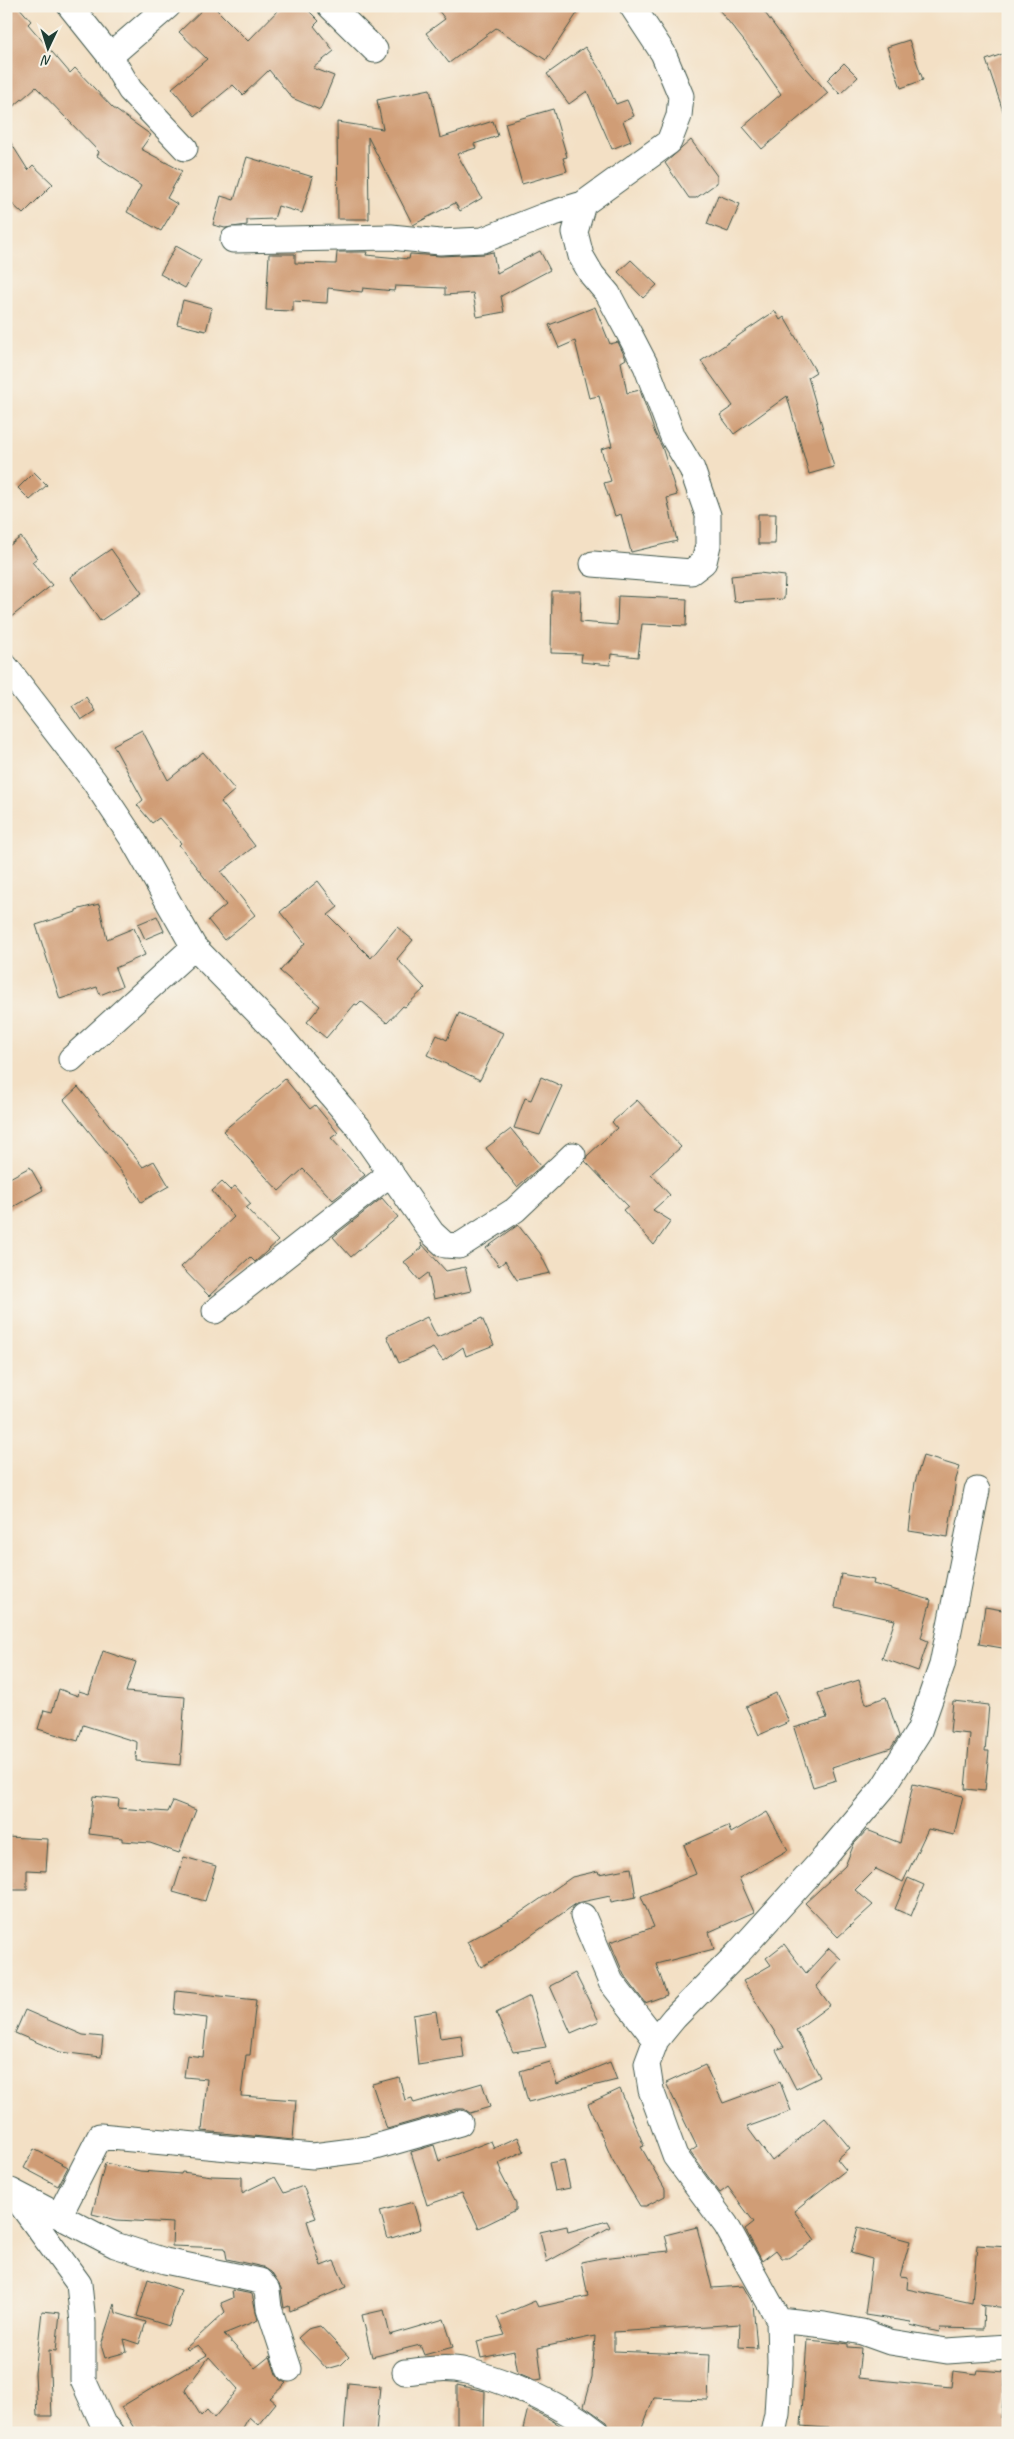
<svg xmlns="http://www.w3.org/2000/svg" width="1014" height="2439" viewBox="0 0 1014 2439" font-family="Caveat,sans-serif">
<rect width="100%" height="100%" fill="#f7f3e8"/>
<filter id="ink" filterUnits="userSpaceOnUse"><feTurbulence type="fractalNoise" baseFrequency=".02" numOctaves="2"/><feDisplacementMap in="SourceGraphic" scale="10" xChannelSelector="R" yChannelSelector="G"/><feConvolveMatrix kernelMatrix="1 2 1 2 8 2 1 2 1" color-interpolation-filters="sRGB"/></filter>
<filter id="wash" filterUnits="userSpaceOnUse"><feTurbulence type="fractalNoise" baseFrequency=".0096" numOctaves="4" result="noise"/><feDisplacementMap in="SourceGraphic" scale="20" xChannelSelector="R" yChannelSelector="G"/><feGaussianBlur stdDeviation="1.12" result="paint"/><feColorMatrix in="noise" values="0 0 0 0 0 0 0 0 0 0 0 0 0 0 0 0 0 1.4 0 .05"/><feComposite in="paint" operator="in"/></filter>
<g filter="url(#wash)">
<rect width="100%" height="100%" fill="#f3e0c5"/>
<g id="blocks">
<!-- building -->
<path fill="#d09d76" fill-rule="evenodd" d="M6 6H18L31 21 28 24 70 73 75 68 113 108 151 135 141 149 182 171 167 198 177 204 161 231 127 212 141 186 97 156 99 152 36 87 6 113Z
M206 6H213L248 41 282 6H304L319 21 314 26 334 51 313 68 334 76 320 110 292 98 269 70 243 95 233 85 195 116 172 88 207 59 179 32Z
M435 6H582L546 60 496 28 449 63 426 33 445 19Z
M716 6H760L801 62 828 93 762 149 743 127 781 94 748 46Z
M909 40 923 80 901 88 887 47Z
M585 47 603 74 616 104 627 100 634 116 623 121 631 141 612 149 587 91 569 104 547 74Z
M1008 52V116L1005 117 986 60Z
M844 63 858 77 840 94 827 80Z
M430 89 440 138 493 121 498 136 474 144 476 148 457 154 482 198 460 211 455 203 413 225 368 137 369 219H338L337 122 383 129 377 100Z
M553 109 567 157 563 158 567 171 522 184 505 123Z
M6 135 28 170 33 165 53 184 23 214 6 198Z
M691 140 717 176V183L696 198H689L665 163Z
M247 157 313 177 302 213 278 206 274 219 247 220V225L225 228 213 225 221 196 234 200Z
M718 195 740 204 728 232 707 224Z
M176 246 201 260 185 288 160 274Z
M540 251 550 270 501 296 504 312 477 317 473 293 445 295V288L395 286 394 291 363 288 362 292 328 288 327 303 293 301V311L266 310 269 254H295V263L336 264 337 252H367L366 255 409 259 410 254 441 256 484 254 493 252 497 273Z
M631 260 657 285 643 298 618 272Z
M183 300 212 308 206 331 177 324Z
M595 307 610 344 618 342 626 359 621 362 627 393 640 390 655 433 662 447 677 495 667 498 677 541 631 552 621 514 615 516 604 483 611 481 601 449 612 446 599 396 589 398 575 341 559 348 549 325Z
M775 311 780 320 784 317 816 372 808 377 834 467 809 474 787 396 734 434 720 415 733 406 701 361Z
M34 472 47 485 30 500 18 488Z
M758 514H776L775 544H758Z
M21 537 37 558 32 562 52 585 6 621V548Z
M111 549 142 593 100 621 70 577Z
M759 573 785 576 784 599 734 602 731 576Z
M552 591H581L580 622 617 625 618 596 687 599 686 626 642 624 638 657 611 654 610 665 581 662 582 654 551 653Z
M86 697 95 711 81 720 72 706Z
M142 730 168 780 203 752 235 790 221 802 255 846 221 872 255 915 224 940 208 920 226 905 179 845 181 843 159 818 152 823 137 805 143 800 113 745Z
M318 881 338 907 328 915 371 958 397 927 413 940 397 959 425 988 405 1007 403 1006 387 1023 361 1001 357 1005 355 1004 326 1038 307 1022 320 1006 280 971 305 943 280 912Z
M99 904 107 939 134 928 145 955 115 968 122 986 100 995 97 987 60 999 36 925 76 912V910Z
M157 916 164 931 145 939 138 924Z
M459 1013 503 1033 480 1080 427 1055 437 1035 447 1040Z
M541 1077 562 1086 540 1135 514 1128 525 1098 531 1100Z
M285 1079 310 1109 315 1105 338 1133 331 1138 365 1175 333 1200 303 1169 279 1191 223 1131Z
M78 1087 143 1167 154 1161 169 1186 141 1202 127 1179 64 1100Z
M637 1100 681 1147 651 1174 670 1195 653 1210 671 1221 654 1245 623 1210 628 1206 585 1161 587 1156 617 1128 612 1122Z
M511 1129 541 1166 517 1187 486 1148Z
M30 1167 43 1190 6 1211V1180Z
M222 1182 230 1190 235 1186 251 1204 246 1208 278 1241 255 1262 250 1257 209 1296 181 1267 234 1217 212 1191Z
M382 1198 398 1217 351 1257 333 1237Z
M518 1225 540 1253 550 1273 517 1280 505 1261 499 1266 486 1248Z
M421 1243 446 1271 465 1267 471 1291 434 1299 428 1273 419 1280 404 1262 422 1248Z
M427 1317 437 1337 482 1318 494 1345 466 1356 463 1347 443 1361 433 1348 399 1363 387 1336Z
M923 1456 960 1467 956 1479 948 1537 909 1531 915 1482Z
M841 1574 874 1580 873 1584 931 1600 921 1638 928 1641 918 1671 882 1658 895 1620 835 1607Z
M985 1607 1008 1611V1649L979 1644Z
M103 1651 136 1662 126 1692 185 1697 180 1765 136 1761 137 1742 83 1725 78 1741 38 1729 44 1710 52 1712 59 1689 78 1696 79 1691 89 1694Z
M859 1680 866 1704 886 1697 899 1736 891 1748 832 1767 836 1780 813 1787 794 1728 827 1718 818 1693Z
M776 1693 789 1722 759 1735 746 1707Z
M953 1701 989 1705 985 1751H989L985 1791 965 1789 970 1734 950 1732Z
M913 1784 963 1796 954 1835 928 1829 903 1882 876 1869 855 1890 873 1905 838 1937 805 1903 845 1866 854 1844 867 1830 900 1843Z
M93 1796 119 1799 118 1808 168 1812 173 1801 196 1810 179 1853 150 1843 122 1841V1838L89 1834Z
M767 1812 788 1850 739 1878 754 1912 709 1932 714 1949 656 1964 667 1995 645 2003 624 1975 610 1942 654 1927 641 1896 696 1874 684 1845 728 1826 731 1833Z
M6 1837 48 1839 46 1871 27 1870V1890H6Z
M184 1857 216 1866 205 1901 173 1892Z
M631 1868 636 1897 611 1902 610 1896 577 1903 513 1948 481 1967 467 1942 517 1915 572 1877 598 1871 599 1874Z
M908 1878 924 1885 911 1916 895 1909Z
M784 1944 806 1973 829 1948 841 1959 816 1986 830 2005 796 2030 820 2077 796 2089 776 2050 784 2047 743 1981 771 1965 766 1958Z
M575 1973 599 2021 571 2033 550 1986Z
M176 1991 256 2000 250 2055H246L241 2096 296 2100 293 2140 202 2131 207 2079 184 2077 187 2055 203 2057 207 2018 174 2014Z
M530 1996 546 2047 513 2052 496 2013Z
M25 2010 83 2035 103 2037 101 2057 60 2052 15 2033Z
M436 2011 440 2038 461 2035 464 2058 418 2065 413 2015Z
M550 2062 557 2084 610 2062 617 2080 528 2102 520 2071Z
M705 2065 723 2103 780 2082 791 2111 747 2127 772 2161 825 2118 850 2148 837 2159 846 2170 794 2211 815 2240 788 2258H782L776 2250 762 2261 745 2229 754 2222 728 2187 720 2193 690 2152 697 2147 666 2083Z
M399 2077 405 2100 412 2098 414 2103 482 2083 490 2107 470 2113 464 2109H456L387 2129 372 2084Z
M620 2089 644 2146 641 2147 665 2189V2196L646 2206H640L612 2159 588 2104Z
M518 2137 524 2151 499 2163 502 2171 500 2172 516 2203V2210L479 2228 462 2193 427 2205 411 2152 434 2145 439 2161 491 2141 494 2148Z
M34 2149 68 2167 58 2186 24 2168Z
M564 2160 570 2188 555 2191 549 2163Z
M105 2163 140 2171 181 2174 182 2172 212 2176 242 2177V2193L275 2177 284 2193 303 2186 316 2218 307 2221 321 2266 334 2261 346 2287 290 2311 289 2306 284 2308 281 2288 271 2272 263 2267 227 2259 225 2248 172 2246 173 2223 117 2220 92 2214Z
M413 2202 421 2229 388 2239 380 2211Z
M607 2221 610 2227 547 2262 540 2232 567 2226 568 2232Z
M697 2227 712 2288 743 2286 753 2304 757 2348 739 2347 740 2324 614 2332V2351L710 2355 708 2400 654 2398 640 2433H612L607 2422 584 2406 592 2377 595 2336 538 2348 542 2379 535 2380 518 2373 514 2351 481 2358 477 2341 505 2335 497 2317 535 2301 538 2307 588 2296 581 2262 601 2258 669 2251 665 2235Z
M858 2227 910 2241 900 2276 908 2277 907 2289 972 2303 977 2245 1008 2247V2308L980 2305 984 2306 983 2329 940 2328 939 2332 910 2325 911 2322 865 2315 872 2259 851 2253Z
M148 2279 181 2290 169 2326 137 2316Z
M232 2290 252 2294 258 2320 224 2334 255 2368 270 2356 276 2374 280 2380 286 2383 270 2398 276 2403 258 2425 249 2417 240 2433H137L121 2407 207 2355 198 2345 188 2350 186 2348 225 2312 221 2303 233 2298ZM209 2357 238 2389 214 2418 207 2410 201 2416 185 2390Z
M114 2304 116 2313 146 2322 139 2344 124 2339 127 2352 105 2358 101 2345Z
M384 2310 390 2335 444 2319 453 2347 424 2355 420 2345 372 2357 362 2315Z
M42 2311 60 2313 56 2351 49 2350 52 2416H37L35 2373Z
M320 2326 349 2357 341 2365 327 2369 298 2338 308 2329Z
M807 2340 841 2343 848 2344V2347L861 2348 858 2378 951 2387 953 2371 977 2374 978 2370 1006 2372 1001 2418H1008V2433H838L839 2429 801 2426Z
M348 2383 380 2386 376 2433H344Z
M457 2385 485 2391 484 2433H457Z
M528 2408 546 2417 573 2433H541L523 2429Z"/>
</g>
</g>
<g filter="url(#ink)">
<use href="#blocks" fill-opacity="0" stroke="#3f554a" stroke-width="1"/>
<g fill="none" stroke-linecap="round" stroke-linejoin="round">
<defs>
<path id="minor" d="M70 6 110 56 130 90 185 148
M330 6 375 50
M110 56 168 6
M233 240 391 237 440 242 483 240 544 216 583 204
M593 564 691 572 704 562 708 545V515L692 469 673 437 646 366 631 337 608 294 592 275 581 256 575 232 583 204 669 142 679 116 681 96 663 53 632 6
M6 667 94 781 132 838 194 947 277 1032 359 1128 432 1233 445 1245 459 1246 515 1210 573 1155
M71 1059 194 947
M215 1311 391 1173
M583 1916 611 1982 656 2040
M11 2191 115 2245 165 2261 260 2281 267 2290 269 2308 289 2369
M14 2195 79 2284 83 2323V2380L103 2424 111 2433
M59 2216 100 2136 313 2156 368 2149 460 2123
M779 2320 824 2325 862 2332 890 2342 947 2351 1008 2347
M405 2372C425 2370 446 2366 466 2371 509 2381 564 2406 598 2433
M773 2433 777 2414 780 2363 779 2320 726 2225 675 2156 651 2090 647 2064 656 2040 674 2018 738 1953 824 1858 883 1788 919 1731 942 1665 977 1490"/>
</defs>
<!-- minor casing -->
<use href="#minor" stroke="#3f554a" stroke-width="27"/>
<!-- minor -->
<use href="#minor" stroke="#fff" stroke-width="25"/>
</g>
</g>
<!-- margin -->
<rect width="1014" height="2439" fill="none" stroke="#f7f3e8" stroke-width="25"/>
<!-- north arrow -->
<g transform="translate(48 48) rotate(184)" stroke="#f7f3e8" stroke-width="4" paint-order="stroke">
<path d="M0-4L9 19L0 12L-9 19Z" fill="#1f3d34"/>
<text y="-8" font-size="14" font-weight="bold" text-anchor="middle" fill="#1f3d34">N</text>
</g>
</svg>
